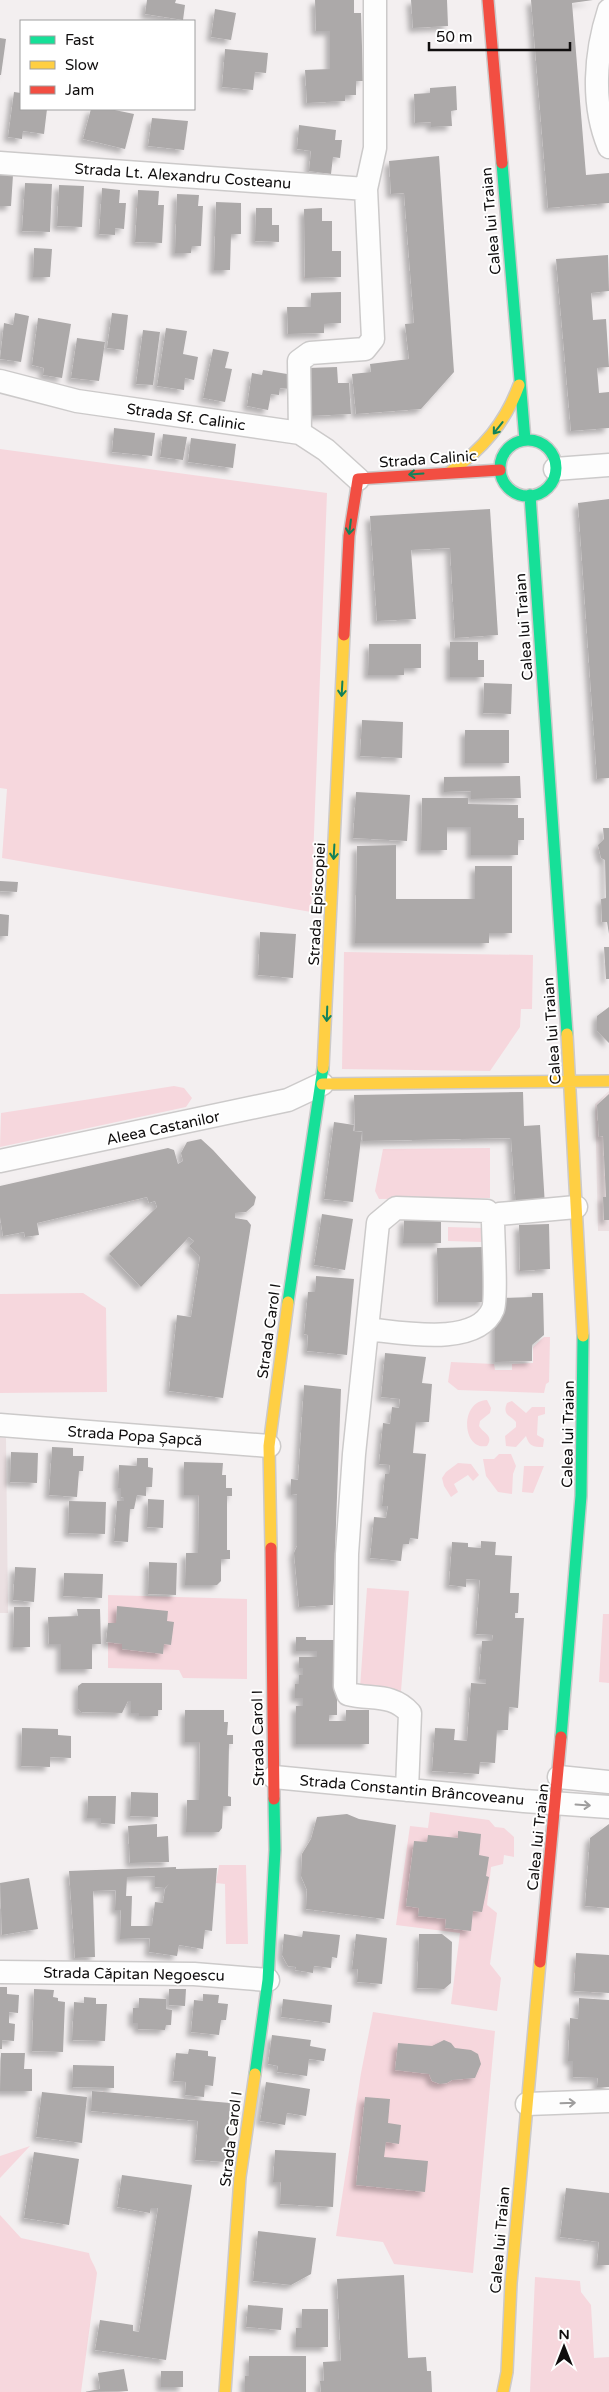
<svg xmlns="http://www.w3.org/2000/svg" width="609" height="2392" viewBox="0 0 609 2392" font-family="'Varela Round',sans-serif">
<defs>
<filter id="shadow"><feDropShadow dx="-4.5" dy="4.5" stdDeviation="2.5" flood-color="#0004"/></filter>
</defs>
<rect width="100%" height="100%" fill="#f3eff0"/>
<!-- built -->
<path fill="#ebe0e2" d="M609 1091V1231H598L595 1104Z
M0 1437 6 1438 8 1613H0Z"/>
<!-- green -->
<path fill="#f6d7dd" d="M0 449 327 493 311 912 2 858 7 789 0 788Z
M344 952 533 955 532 1009H521L520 1027 490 1071 342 1069Z
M174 1086 184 1088 192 1098 186 1107 0 1147 1 1113Z
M490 1148V1198L379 1199 375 1191 383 1149Z
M448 1227 483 1228V1242L448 1241Z
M83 1293 106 1308 107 1392 0 1393V1294Z
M544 1337H550L549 1382 546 1384 544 1393 458 1390 448 1382 451 1362 494 1364 495 1370H512V1364L533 1363V1347Z
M487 1400 491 1408 490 1413 480 1421 479 1426C484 1434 494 1435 487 1446 462 1451 459 1401 487 1400Z
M512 1401 526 1413 532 1407H545V1414L538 1416 537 1435 544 1439 543 1447C533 1447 529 1446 526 1436L516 1447 506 1446 505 1436 516 1427V1422C510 1415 502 1415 507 1403Z
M499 1454H511L516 1466 513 1474 512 1494 498 1492 486 1476 483 1459H494Z
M458 1463 471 1464 479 1475 473 1481 468 1475 454 1484 458 1492 451 1497 444 1486 442 1478 446 1472Z
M524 1466H544L533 1493 522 1492Z
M367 1588 409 1591 401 1691 360 1688Z
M108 1595 247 1599V1679L183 1678 179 1670 108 1668Z
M603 1614H609V1683L599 1682Z
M430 1812 489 1820 495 1827 504 1828 514 1837V1857L504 1855 503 1864 491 1867 487 1905 497 1913 490 1964 501 1978 497 2011 451 2004 460 1933 396 1925 410 1826 428 1828Z
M219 1865H246L248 1944H226L225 1884 216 1883Z
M373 2012 495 2031 473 2273 394 2264 383 2242 336 2236 361 2073Z
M30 2146 0 2178V2156Z
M0 2215 21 2238 89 2253C90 2260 95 2265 97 2273L81 2392H0Z
M535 2277 580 2281 581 2292 591 2305 594 2358 609 2357V2392H530Z"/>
<!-- building -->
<path fill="#aca9a9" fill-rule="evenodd" filter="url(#shadow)" d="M147 0H176L175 3 185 5 183 20 145 14Z
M315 0H354V13H361L363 81H356V95H345V101L307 103 305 70 330 69V31H316Z
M411 0H447L448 26 413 28Z
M531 0H593L572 3 586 175 609 173V203L548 208Z
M215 9 236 13 231 40 211 37Z
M0 38 6 39 1 75H0Z
M225 49 268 53 266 73 255 72 253 90 222 87Z
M456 86 457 110 451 111 452 126 431 127V122L415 123 414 94 430 93V88Z
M14 92 21 93V109H47L44 134 23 131 22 139 8 137Z
M91 109H110L134 114 125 149 83 139Z
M152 118 188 121 184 150 148 146Z
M299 125 336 130 335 140H342L340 158 333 157 331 174 309 171 311 151 297 149Z
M439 156 454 372 421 409 356 414 352 374 371 372 370 364 409 359 405 324 414 323 404 193 391 194 389 161Z
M0 174 13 175 11 206H0Z
M25 183 52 184 50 232 22 231Z
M59 185 84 186 82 227 57 226Z
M102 188 120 190 119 203H126L124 229 115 228V235L99 234Z
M138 190 159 191 158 205H164L162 243 135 242Z
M177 194 199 195 198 206H203L201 246H192L191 253H175Z
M216 202 241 203V234H231L230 270H214Z
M256 208H272V225H279V242L255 241Z
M322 208V221H332V251H341V277L305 278 304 209Z
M34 248 52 249 50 277H33Z
M608 255 609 291 591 293 593 320 606 319 609 367 597 368 599 393 609 392V428L571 431 556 259Z
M341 292V323L324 324V333L288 334 287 307H311V293Z
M15 313 29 316 21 362 0 359 4 323 13 325Z
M112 313 128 315 124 350 107 348Z
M38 318 71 324 62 378 43 375 44 368 32 365Z
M166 328 187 331 183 354 198 357 194 380 185 378 184 390 157 386Z
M143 330 160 332 153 385 136 384Z
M77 338 105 342 99 381 71 378Z
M213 349 229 352 225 368 232 369 225 402 203 398Z
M337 367 338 383H349L351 414 310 416 308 368Z
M263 370 293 375 290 389 280 388 279 395 271 394 268 410 247 406 252 373 262 375Z
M114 428 155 433 152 456 112 452Z
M163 434 187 437 183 460 160 457Z
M191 438 236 444 233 468 188 462Z
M609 499V778L597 779 578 503Z
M490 509 498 635 455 638 450 548 411 550 416 619 377 621 370 516Z
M450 642H478V660H484V677H450Z
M369 644H421V668H404V675H368Z
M484 683 512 684 511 714 483 713Z
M362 720 403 722 402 758 360 756Z
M465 730H509V763H465Z
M520 776 521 798 471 799V791L444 792V777Z
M356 792 410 795 407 841 353 838Z
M422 798H468V804L518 805V818H524V840H518V855H471V827H447V850H421Z
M603 828H609V934L607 922H602L601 899 606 898 605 860 601 858 598 845 604 839Z
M396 845V899H475V866H512V933H489V943H355L357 846Z
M0 881 18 882 17 892 0 891Z
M0 914 9 915 8 936H0Z
M260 932 296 934 293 978 258 975Z
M604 947H609V979H606Z
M609 1007V1043L597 1031V1016Z
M523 1092 524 1126 540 1125 545 1206 516 1208 511 1138 363 1141V1131H355L354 1095Z
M609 1094V1220H604L603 1197H606L603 1136 599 1137 597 1105Z
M334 1122 354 1125 353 1131 362 1132 353 1202 324 1199Z
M201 1139 213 1150 256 1197 254 1205 246 1212 235 1213V1218L247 1220 251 1225 223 1398 169 1391 177 1315 191 1317 200 1257 189 1246 194 1241 189 1237 141 1287 109 1254 157 1207 155 1201 149 1203 147 1197 37 1223 39 1235 25 1237 24 1232 3 1236 0 1217V1186L168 1148 174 1150 178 1164 183 1161 181 1153 187 1142Z
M322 1214 353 1219 345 1270 314 1265Z
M404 1219H441V1243H403Z
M549 1224 550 1269 520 1271 519 1225Z
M484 1247 485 1302H438L437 1248Z
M316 1276 354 1279 347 1355 307 1351 308 1335 304 1334 308 1292H315Z
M532 1293H543L544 1335 532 1345V1361L495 1362V1320H501V1298L532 1297Z
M385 1353 426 1357 422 1383 432 1384 429 1422H416L413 1453 426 1454 418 1539 410 1538 409 1544H403L401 1561 370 1558 374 1517 386 1518 388 1506H382L385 1474H389L390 1465 379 1464 383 1423 390 1424 392 1407 399 1408 400 1399 381 1397Z
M304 1385 341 1389 333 1605 299 1607 294 1553 297 1546V1494L291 1495V1479L298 1480Z
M52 1447 73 1448V1456H84L83 1471H79L77 1497 49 1495Z
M11 1452 38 1453 37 1483 10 1482Z
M137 1458H148V1467L153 1468 152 1487H146V1496L137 1495 134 1509H130L128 1542 114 1541 117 1501H124V1498L121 1497V1488H118L119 1465 137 1466Z
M184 1462 223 1463 222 1475H226V1488H232V1496H227V1550H230V1559H221V1581L217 1585H185L186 1553H198L199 1495H184Z
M148 1499 164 1500 163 1528 147 1527Z
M69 1501 106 1502 105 1534 68 1533Z
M481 1541 496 1542 495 1555 512 1556 510 1593H519L518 1613H515V1618H524L518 1708 509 1707 508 1730H497L495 1763 480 1762 479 1774 432 1771 435 1728 455 1729 454 1740 467 1741 471 1683 486 1684V1679H479L482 1641H492L493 1635 476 1634 480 1580 466 1579V1587L449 1585 452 1542 468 1543V1547L481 1548Z
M149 1562 177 1563 176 1595 148 1594Z
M15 1567 36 1568 34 1602 13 1600Z
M64 1573 103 1574 102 1598 63 1596Z
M117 1606 168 1611 167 1621 174 1622 171 1645 164 1644 163 1654 122 1649V1644L106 1642 108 1623H116Z
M14 1607H30V1647H13Z
M77 1609H100L101 1644H92V1669H61V1644H49L48 1617 78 1616Z
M296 1637H306V1640H337V1715H329V1721H346V1710H369V1744H296V1706H303V1698H295V1684H299V1675H303V1668H299V1657H317V1651H296Z
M82 1683H162V1710H158V1716H139V1713H131V1701H128L122 1713 81 1712 78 1709V1686Z
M185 1710H224V1722H228L227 1735H233V1744H229L228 1796 231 1797V1806H223L222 1828 219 1832H186L187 1800H199L200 1742H185Z
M22 1728 58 1729V1735L71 1736V1758L50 1757V1767L21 1766Z
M131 1792 158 1793V1817L130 1816Z
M88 1796H116L115 1824 101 1823V1818H87Z
M347 1814 359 1819 396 1825 384 1919 306 1909 307 1890 301 1876 302 1854 311 1839 317 1817Z
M157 1824V1837L168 1836 169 1862 130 1863 128 1826Z
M609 1824V1908L585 1906 590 1838Z
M458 1831 481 1834 479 1855 489 1857 486 1876 489 1877 482 1912 473 1911 471 1931 445 1928 446 1919 418 1916 419 1908 406 1906 414 1841 427 1842 428 1835 458 1838Z
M176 1867V1869L217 1868 212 1931 205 1930 203 1949 179 1945 177 1956 149 1952 150 1938 120 1939 121 1910H115L116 1890 93 1891 95 1957 75 1958 69 1871ZM155 1876V1887L165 1888 169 1884 165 1889 163 1903 155 1902 152 1926H131L132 1896H126L127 1877Z
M29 1878 38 1929 2 1935 0 1883Z
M303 1931 340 1935 337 1958 332 1957 331 1968 314 1966 313 1973 295 1970 296 1967 288 1966 282 1955 284 1934 302 1937Z
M356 1934 387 1938 382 1984 357 1982 358 1969H352Z
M419 1934H442L452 1942 451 1983 444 1989 417 1988Z
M576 1953 609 1955V1993L574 1991Z
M0 1987H7V1994L19 1995 18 2013 9 2012V2023L15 2024 14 2041 2 2040V2049H0Z
M34 1989 54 1990 53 1997 58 1998V2001L65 2002 63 2052 32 2051Z
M169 1989H186L185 2006 169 2005Z
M203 1994 219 1995 218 2003 228 2004 226 2020H221L219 2035 191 2032 194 2000 203 2001Z
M84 1997 96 1998V2004H107L105 2041 72 2040 74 2002 84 2003Z
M139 1998 166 1999V2009L172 2010 171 2025H166L165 2030 138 2029V2023H133V2008H139Z
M579 1998 609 2000V2087H597L598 2078 573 2077V2061H568L570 2018 578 2019Z
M283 1999 332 2005 330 2023 281 2017Z
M272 2035 311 2040 310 2046 326 2049 324 2061 309 2059 307 2076 277 2072 278 2066 268 2064Z
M444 2040 451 2043 455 2048 471 2050 478 2054 481 2064 475 2078 452 2080 447 2083 440 2084 432 2081 429 2074 395 2070 398 2043 432 2046Z
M189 2049 208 2051V2056L216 2057 213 2086 205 2085 204 2097 185 2095 186 2082 173 2081 176 2053 188 2054Z
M1 2053H25L24 2069H32V2091H0Z
M73 2065 114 2066V2088L72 2087Z
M266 2082 310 2089 306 2116 287 2113 285 2125 260 2121Z
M92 2091 230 2103 229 2124H231L225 2162 195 2160 198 2121 91 2111Z
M42 2092 87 2097 82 2143 36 2137Z
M365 2097 390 2099 388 2123 401 2125 399 2144 386 2142 384 2157 428 2161 425 2192 356 2185Z
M275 2150 336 2153 333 2207 280 2204 281 2182H273Z
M34 2152 79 2159 69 2225 24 2218Z
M122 2175 192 2185 166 2360 95 2350 100 2320 133 2325V2331L139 2332 158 2208H151L150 2213 117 2207Z
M566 2188 609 2193V2265H597L599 2242 560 2237Z
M258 2231 316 2238 311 2274 291 2285 253 2281Z
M404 2275 408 2358 426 2357 427 2371H431L432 2392H321L320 2381H324L323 2362 341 2361 337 2279Z
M248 2305 283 2308 281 2330 246 2327Z
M302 2309H328V2347H296V2328H302Z
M249 2356H306V2392H245V2376H249Z
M124 2369 128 2391 84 2392 100 2389 98 2373Z
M161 2371H183V2387H161Z"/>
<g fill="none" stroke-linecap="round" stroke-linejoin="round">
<defs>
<path id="street" d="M609 10C595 53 591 104 609 147
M0 163 366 189
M0 381 77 401 300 433 326 450 358 479
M300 433 299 361 310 353 365 349 373 339 366 189 375 148V0
M555 469 609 465
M0 1161 288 1100 322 1084
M367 1329C400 1332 477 1348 493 1309 497 1298 493 1236 493 1220L499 1214 576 1207
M0 1425 269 1446
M274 1777 524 1801 609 1807
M559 1777 609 1782
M407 1790 410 1713C392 1693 372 1700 348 1694L345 1686 347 1554 354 1454 378 1223 396 1208 487 1211
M0 1972 194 1974 268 1980
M527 2104 609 2101"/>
<path id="fast" d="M502 163 525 440
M500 468a28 28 0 1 1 56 0a28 28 0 1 1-56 0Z
M530 495 567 1034
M288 1302 323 1068
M561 1737 581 1496 583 1336
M255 2074 268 1980 275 1850 274 1799"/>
<path id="slow" d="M450 472C483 449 505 423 519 385
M567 1034 583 1336
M323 1068 344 635
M322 1084 609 1081
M271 1548 269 1446 288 1302
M225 2392 240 2177 255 2074
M503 2392 507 2372 511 2283 540 1962"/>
<path id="jam" d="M488 0 502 163
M344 635 349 536 358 479 500 470
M271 1548 274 1799
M540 1962 561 1737"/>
</defs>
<!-- street casing -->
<use href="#street" stroke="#cccaca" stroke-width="25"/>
<!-- fast casing -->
<use href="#fast" stroke="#cccaca" stroke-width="14"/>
<!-- slow casing -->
<use href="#slow" stroke="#cccaca" stroke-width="14"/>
<!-- jam casing -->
<use href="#jam" stroke="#cccaca" stroke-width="14"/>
<!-- street -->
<use href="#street" stroke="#fdfdfd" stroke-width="22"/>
<!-- fast -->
<use href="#fast" stroke="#16e098" stroke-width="11"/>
<!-- slow -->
<use href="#slow" stroke="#ffcf43" stroke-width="11"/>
<!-- jam -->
<use href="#jam" stroke="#f24e42" stroke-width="11"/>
</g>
<!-- one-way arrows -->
<defs><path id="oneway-shaft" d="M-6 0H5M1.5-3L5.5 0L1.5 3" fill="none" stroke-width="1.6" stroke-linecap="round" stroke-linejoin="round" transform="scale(1.25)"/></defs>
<g stroke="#13825a">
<use href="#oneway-shaft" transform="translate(498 428) rotate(128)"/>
<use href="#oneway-shaft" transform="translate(416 474) rotate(176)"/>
<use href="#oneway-shaft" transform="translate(350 527) rotate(97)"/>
<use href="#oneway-shaft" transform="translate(342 689) rotate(93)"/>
<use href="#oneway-shaft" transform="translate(334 852) rotate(93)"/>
<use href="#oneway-shaft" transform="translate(327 1014) rotate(92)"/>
</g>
<g stroke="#9e9d9d">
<use href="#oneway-shaft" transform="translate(583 1805) rotate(4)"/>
<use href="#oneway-shaft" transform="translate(568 2103) rotate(-2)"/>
</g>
<g text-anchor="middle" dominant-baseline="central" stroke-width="4" stroke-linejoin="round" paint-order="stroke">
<!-- street labels -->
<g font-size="15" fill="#100e0e" stroke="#fff">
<text transform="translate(183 176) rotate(4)">Strada Lt. Alexandru Costeanu</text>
<text transform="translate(491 221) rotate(-95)">Calea lui Traian</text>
<text transform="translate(186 417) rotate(8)">Strada Sf. Calinic</text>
<text transform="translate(428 459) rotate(-4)">Strada Calinic</text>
<text transform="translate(524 627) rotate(-94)">Calea lui Traian</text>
<text transform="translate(317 904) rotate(-87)">Strada Episcopiei</text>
<text transform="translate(552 1031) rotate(-94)">Calea lui Traian</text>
<text transform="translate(163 1128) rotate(-12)">Aleea Castanilor</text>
<text transform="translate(269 1331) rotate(-82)">Strada Carol I</text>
<text transform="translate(568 1434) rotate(-89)">Calea lui Traian</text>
<text transform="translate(135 1436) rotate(4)">Strada Popa Șapcă</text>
<text transform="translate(258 1738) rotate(-91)">Strada Carol I</text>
<text transform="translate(412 1790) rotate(5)">Strada Constantin Brâncoveanu</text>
<text transform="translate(538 1837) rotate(-84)">Calea lui Traian</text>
<text transform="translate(134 1974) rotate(1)">Strada Căpitan Negoescu</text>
<text transform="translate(231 2139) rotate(-83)">Strada Carol I</text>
<text transform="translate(500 2240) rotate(-85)">Calea lui Traian</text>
</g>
</g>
<!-- legend -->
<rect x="20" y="20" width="175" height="90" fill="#ffffff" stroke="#9f9f9f"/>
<rect x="30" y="36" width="25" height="8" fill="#16e098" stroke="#9f9f9f"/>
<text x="65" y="45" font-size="15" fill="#100e0e">Fast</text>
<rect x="30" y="61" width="25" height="8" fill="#ffcf43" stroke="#9f9f9f"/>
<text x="65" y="70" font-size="15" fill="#100e0e">Slow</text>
<rect x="30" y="86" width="25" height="8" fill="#f24e42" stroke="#9f9f9f"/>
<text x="65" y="95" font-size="15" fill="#100e0e">Jam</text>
<!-- north arrow -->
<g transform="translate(564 2347)" stroke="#ffffff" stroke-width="4" paint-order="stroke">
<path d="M0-4L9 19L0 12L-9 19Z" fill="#100e0e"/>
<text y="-8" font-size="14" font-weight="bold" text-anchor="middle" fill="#100e0e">N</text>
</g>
<!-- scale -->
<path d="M429 42v8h141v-8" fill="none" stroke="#100e0e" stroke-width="2.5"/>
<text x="436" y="42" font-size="15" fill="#100e0e" stroke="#ffffff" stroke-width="4" paint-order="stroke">50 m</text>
</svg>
